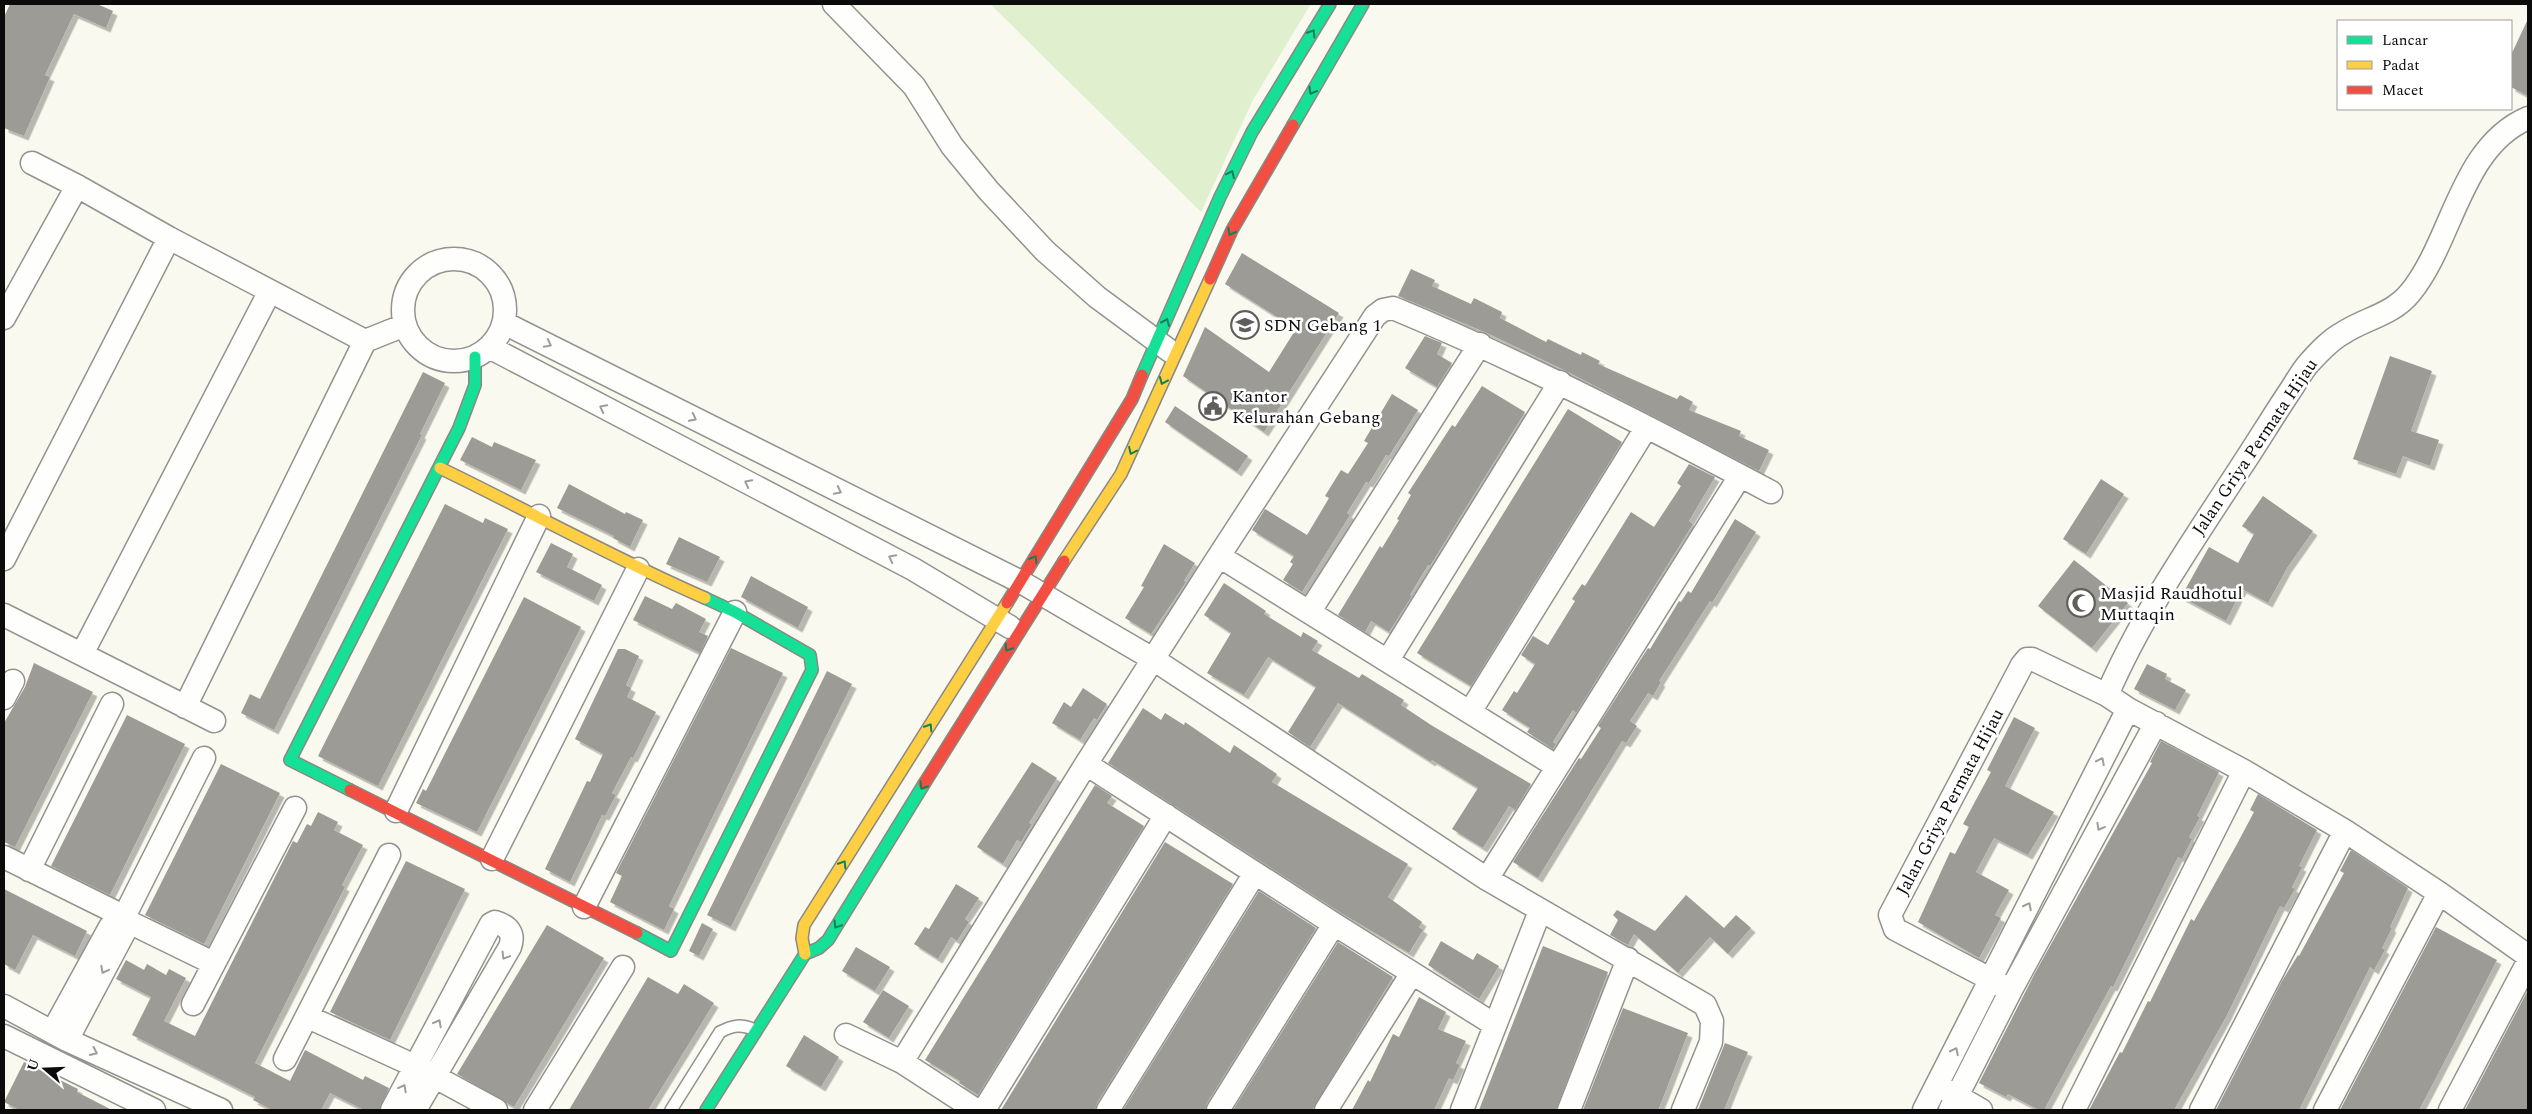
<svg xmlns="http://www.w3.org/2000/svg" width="2532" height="1114" viewBox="0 0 2532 1114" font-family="Spectral,serif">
<defs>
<filter id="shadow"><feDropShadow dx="4.5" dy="4.5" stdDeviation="0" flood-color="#0004"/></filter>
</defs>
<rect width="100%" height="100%" fill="#faf9ef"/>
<!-- green -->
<path fill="#e0f0cf" d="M990 4H1311L1253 100 1201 212Z"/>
<!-- building -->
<path fill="#9c9b95" filter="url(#shadow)" d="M10 4H97L113 11 106 28 74 14 45 75 50 77 24 136 4 128V17Z
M2528 19V96L2511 87V55Z
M1242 253 1339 313 1264 432 1183 376 1205 327 1269 372 1296 329 1225 284Z
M1411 269 1435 280 1432 286 1471 304 1474 298 1502 312 1500 318 1546 342 1548 339 1581 355 1582 352 1600 361 1598 364 1677 399 1680 395 1693 402 1689 410 1741 431 1739 436 1769 450 1759 471 1566 371 1487 333 1398 296Z
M1425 336 1442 343 1437 354 1452 363 1437 387 1405 368Z
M2390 356 2432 371 2411 431 2439 440 2430 466 2403 456 2396 474 2353 459Z
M423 372 445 383 420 434 422 435 274 730 241 713 250 694 260 699Z
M1482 386 1525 412 1430 566 1428 565 1410 595 1412 596 1389 632 1371 621 1365 632 1338 615 1380 546 1382 548 1399 520 1397 519 1411 495 1408 493 1452 425 1455 427Z
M1392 394 1418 410 1389 456 1386 455 1369 483 1366 482 1347 513 1350 515 1302 592 1283 580 1293 564 1290 562 1294 556 1252 530 1265 509 1307 535 1329 498 1325 496 1341 470 1348 474 1368 443 1364 441Z
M1175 406 1248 456 1237 472 1165 422Z
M1568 409 1622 442 1471 686 1417 653Z
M472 437 492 447 494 442 536 460 521 490 460 460Z
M1689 464 1715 477 1689 521 1693 524 1576 713 1573 710 1553 742 1556 744 1553 749 1527 732 1530 728 1502 710 1514 691 1517 693 1535 664 1521 655 1533 636 1548 645 1575 601 1572 599 1582 584 1585 586 1631 512 1654 527 1681 486 1677 483Z
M2101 479 2124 494 2086 554 2063 539Z
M569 484 625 514 626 512 643 520 630 547 613 538 614 536 557 508Z
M2263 496 2313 531 2287 568 2268 603 2242 589 2226 621 2181 597 2209 547 2238 563 2254 534 2242 526Z
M445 504 483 523 485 518 508 529 378 786 318 756Z
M1735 519 1756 532 1712 603 1710 601 1659 681 1661 682 1653 696 1648 693 1630 721 1637 726 1626 743 1622 741 1538 878 1513 862 1579 758 1581 759 1601 728 1598 726 1648 648 1650 649 1679 601 1681 602 1688 591 1691 593Z
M679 537 720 557 707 582 666 564Z
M551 543 573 554 567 567 602 585 594 601 536 572Z
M1164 544 1195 563 1184 581 1186 582 1151 634 1125 618 1144 587 1141 586Z
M2074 560 2128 603 2092 648 2038 606Z
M751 576 808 607 798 628 741 597Z
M1224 583 1266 611 1264 614 1301 637 1303 632 1318 641 1312 650 1359 678 1362 674 1404 700 1401 705 1431 725 1531 784 1515 810 1509 806 1483 848 1452 829 1478 788 1432 760 1431 762 1338 703 1310 747 1288 732 1316 687 1268 657 1244 695 1207 673 1231 633 1204 615Z
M645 596 672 609 676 603 706 619 699 632 708 636 700 653 633 620Z
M524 597 581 627 477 832 416 803 423 789 426 791Z
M731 648 783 673 669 906 674 909 664 930 610 902 622 876 616 873Z
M618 649H625L639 656 626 685 631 688 627 697 656 712 633 758 631 757 612 793 616 795 605 816 602 815 570 882 545 869 587 781 590 782 603 754 575 739Z
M34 663 93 692 15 847 4 842V723L25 687Z
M2147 664 2167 674 2165 679 2186 690 2175 710 2134 689Z
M827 671 852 684 731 927 707 915Z
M1083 688 1107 704 1097 720 1094 718 1080 740 1052 723 1064 702 1071 707Z
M1143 708 1161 720 1165 713 1184 725 1185 722 1230 753 1234 745 1277 774 1272 782 1408 864 1388 897 1422 922 1419 927 1423 930 1409 953 1341 913 1108 763Z
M127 715 185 744 110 895 51 866Z
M2014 717 2035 728 2005 786 2054 812 2028 855 1994 838 1976 872 2009 890 1995 915 2001 918 1979 958 1918 922 1950 852 1955 854 1969 827 1963 824 1991 772 1987 770Z
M2161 741 2219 772 2197 816 2200 817 2189 837 2192 839 2182 859 2178 857 2113 987 2111 986 2044 1110H2039L2008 1094 2006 1097 1979 1083 2035 973 2152 763 2150 762Z
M1032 762 1057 778 1029 823 1032 824 1021 842 1017 840 1003 864 977 847Z
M221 764 280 793 204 944 145 915Z
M1095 785 1112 796 1107 803 1144 826 978 1095 959 1083 960 1081 925 1060Z
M2258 794 2317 830 2299 866 2302 867 2292 887 2295 889 2284 908 2280 906 2226 1017 2174 1110H2089L2120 1052 2122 1053 2148 1001 2150 1002 2191 919 2194 921 2237 844 2254 812 2250 810Z
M318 812 338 822 334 830 363 845 342 885 345 887 255 1063 290 1081 305 1050 363 1080 365 1076 389 1088 379 1110H364L330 1093 321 1110H272L253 1100 255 1097 132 1035 151 997 116 979 126 960 144 970 147 964 166 975 169 969 186 978 164 1021 195 1036 293 841 297 843 307 824 311 826Z
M1165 842 1233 884 1097 1103 1095 1110H1001Z
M2351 850 2408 888 2390 927 2392 928 2382 948 2385 950 2374 970 2370 967 2299 1110H2216L2282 981 2298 955 2299 956 2344 873 2340 871Z
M406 861 465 889 390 1040 330 1012Z
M956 884 979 898 965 919 969 922 957 941 951 937 938 959 914 944 925 927 929 929Z
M4 889 87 931 75 956 33 935 15 970 4 964Z
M1259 891 1316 928 1207 1103 1205 1110H1123Z
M1686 895 1724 928 1736 915 1751 928 1728 954 1710 937 1678 973 1634 934 1628 945 1610 935 1618 920 1613 915 1617 910 1655 931Z
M702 923 713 929 699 956 689 951Z
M547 925 604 958 514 1107 457 1074Z
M2436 927 2497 960 2437 1076 2419 1110H2340Z
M1441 941 1473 960 1477 953 1499 966 1479 999 1428 965Z
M1338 942 1393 977 1312 1110H1233Z
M1543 946 1608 972 1556 1110H1479Z
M856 947 890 967 875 991 842 971Z
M648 977 678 994 684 984 714 1003 648 1110H569Z
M883 990 909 1006 889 1038 863 1022Z
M2528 990V1110H2465Z
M1419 997 1446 1012 1438 1029 1466 1041 1456 1063 1460 1065 1453 1080 1449 1078 1434 1110H1352L1368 1080 1370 1082 1393 1034 1399 1037Z
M1623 1008 1688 1033 1665 1093 1658 1110H1583Z
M804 1035 839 1057 821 1087 786 1066Z
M1725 1043 1748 1052 1736 1080 1724 1110H1698Z
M24 1062 78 1089 77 1092 112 1110H19L4 1102Z"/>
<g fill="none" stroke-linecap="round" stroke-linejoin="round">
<defs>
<path id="lane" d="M671 1110 720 1032C733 1025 741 1024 755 1030"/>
<path id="street" d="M834 4 914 86 952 146 988 190 1045 251 1097 297 1170 351
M32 163 77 186 169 238 365 341
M403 310a51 51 0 1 1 102 0a51 51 0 1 1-102 0Z
M4 318 77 186
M504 323 1021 582 1153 659 1487 879 1705 1005 1712 1021 1711 1042 1683 1110
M489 347 913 569 1010 627
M1219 556 1375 316 1383 310 1393 308C1523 362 1647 426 1771 492
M4 559 169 238
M1310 611 1480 344
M4 615 214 721
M82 654 270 291
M1388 660 1560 382
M2107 695C2142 614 2193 541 2241 467 2257 443 2272 418 2288 394 2295 384 2301 372 2309 363 2319 352 2330 340 2343 333 2366 318 2392 315 2410 293 2453 241 2460 147 2528 118
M4 698 13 681
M185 707 365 341 405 325
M1470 712 1646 428
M1086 764 1334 924 1495 1025
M396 811 539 516
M4 857 113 911
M492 859 638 569
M29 870 112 704
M1487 879 1740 476
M2439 893 2528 956
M584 907 735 612
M128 909 204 758
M131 923 213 963
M2011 990 1895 929 1890 915 2022 665 2027 659H2032L2107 695 2128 709 2244 771 2345 831 2439 893 2325 1110
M193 1004 295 808
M4 1006 67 1040 221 1110
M308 1017 415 1066 496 1110
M53 1031 110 927
M846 1035 902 1062 976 1110
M4 1036 154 1110
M67 1040 127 927
M285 1059 389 855
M902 1062 1086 764 1219 556 1556 766
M1945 1089 1981 1110
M392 1110 491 924 495 922C508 926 515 933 510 947L415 1110
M535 1110 623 967
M984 1110 1166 815
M1108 1110 1255 873
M1218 1110 1334 924
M1326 1110 1412 973
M1462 1110 1540 911
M1569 1110 1628 959
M1924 1110 2128 709
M1950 1110 2011 990 2156 723
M2074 1110 2244 771
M2201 1110 2345 831
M2450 1110 2528 962"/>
<path id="fast" d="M1293 125 1363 4
M1142 375 1220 197 1252 132 1330 4
M350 790 290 760 459 428 475 385V357
M637 933 671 951 812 670 810 655 735 612 705 598
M706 1110 805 954 819 948 828 940 924 784"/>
<path id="slow" d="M440 468C529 511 615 559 705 598
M1064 561 1121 474 1210 279
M805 954 802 938 804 925 1007 603"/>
<path id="jam" d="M1210 279 1232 230 1293 125
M1007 603 1132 399 1142 375
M924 784 1064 561
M350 790 637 933"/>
</defs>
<!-- lane casing -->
<use href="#lane" stroke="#93928e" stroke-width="14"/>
<!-- street casing -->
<use href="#street" stroke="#93928e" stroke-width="25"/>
<!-- fast casing -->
<use href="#fast" stroke="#898984" stroke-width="14"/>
<!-- slow casing -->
<use href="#slow" stroke="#898984" stroke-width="14"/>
<!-- jam casing -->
<use href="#jam" stroke="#898984" stroke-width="14"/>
<!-- lane -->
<use href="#lane" stroke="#fefefd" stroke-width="11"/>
<!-- street -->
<use href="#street" stroke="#fefefd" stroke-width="22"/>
<!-- fast -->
<use href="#fast" stroke="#16e098" stroke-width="11"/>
<!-- slow -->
<use href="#slow" stroke="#ffcf43" stroke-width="11"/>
<!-- jam -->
<use href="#jam" stroke="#f24e42" stroke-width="11"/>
</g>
<!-- one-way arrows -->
<defs><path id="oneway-chevron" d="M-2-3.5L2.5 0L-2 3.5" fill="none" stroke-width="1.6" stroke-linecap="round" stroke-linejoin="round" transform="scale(1.25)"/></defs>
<g stroke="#118059">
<use href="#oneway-chevron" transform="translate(1312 33) rotate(-58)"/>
<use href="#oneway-chevron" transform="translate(1312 91) rotate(120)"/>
<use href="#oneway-chevron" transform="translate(1231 174) rotate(-65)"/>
<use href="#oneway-chevron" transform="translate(1231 232) rotate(118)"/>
<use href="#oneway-chevron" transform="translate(1166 322) rotate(-66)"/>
<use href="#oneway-chevron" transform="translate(1163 381) rotate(113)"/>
<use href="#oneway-chevron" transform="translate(1132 451) rotate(115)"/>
<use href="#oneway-chevron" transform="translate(1034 559) rotate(-59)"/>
<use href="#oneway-chevron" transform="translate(1008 648) rotate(122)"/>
<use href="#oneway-chevron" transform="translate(929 727) rotate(-58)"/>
<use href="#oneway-chevron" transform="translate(923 786) rotate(122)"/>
<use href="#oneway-chevron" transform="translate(843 864) rotate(-58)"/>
<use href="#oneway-chevron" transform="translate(837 925) rotate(122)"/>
</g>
<g stroke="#9d9d9c">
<use href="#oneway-chevron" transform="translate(548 344) rotate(27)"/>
<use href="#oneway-chevron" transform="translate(603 408) rotate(-153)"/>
<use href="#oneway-chevron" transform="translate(693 418) rotate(27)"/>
<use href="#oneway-chevron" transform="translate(748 483) rotate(-153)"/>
<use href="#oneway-chevron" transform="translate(838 491) rotate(27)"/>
<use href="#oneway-chevron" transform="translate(892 558) rotate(-153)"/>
<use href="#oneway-chevron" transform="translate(2101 761) rotate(-63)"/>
<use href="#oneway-chevron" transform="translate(2100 827) rotate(119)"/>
<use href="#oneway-chevron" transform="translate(2028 906) rotate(-63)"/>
<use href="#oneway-chevron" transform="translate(505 956) rotate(121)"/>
<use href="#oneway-chevron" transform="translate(104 970) rotate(118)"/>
<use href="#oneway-chevron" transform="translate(438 1023) rotate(-62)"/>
<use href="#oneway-chevron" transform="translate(1955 1051) rotate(-63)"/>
<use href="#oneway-chevron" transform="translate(94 1052) rotate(25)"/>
<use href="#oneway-chevron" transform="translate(403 1088) rotate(-62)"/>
</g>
<!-- icons -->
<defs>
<symbol id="school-ring" viewBox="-11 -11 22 22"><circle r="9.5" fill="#fff" stroke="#5f5e5b" stroke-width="1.5"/><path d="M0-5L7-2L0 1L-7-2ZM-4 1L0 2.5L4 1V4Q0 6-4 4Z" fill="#5f5e5b"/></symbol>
<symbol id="civic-ring" viewBox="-11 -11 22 22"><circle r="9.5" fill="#fff" stroke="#5f5e5b" stroke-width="1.5"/><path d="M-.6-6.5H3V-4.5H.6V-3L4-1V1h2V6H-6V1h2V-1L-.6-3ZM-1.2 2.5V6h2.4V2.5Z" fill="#5f5e5b"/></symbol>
<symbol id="mosque-ring" viewBox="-11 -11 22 22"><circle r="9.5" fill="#fff" stroke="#5f5e5b" stroke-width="1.5"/><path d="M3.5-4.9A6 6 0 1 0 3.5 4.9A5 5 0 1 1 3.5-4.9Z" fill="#5f5e5b"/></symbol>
</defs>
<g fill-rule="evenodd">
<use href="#school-ring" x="1229" y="309" width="32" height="32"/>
<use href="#civic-ring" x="1197" y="390" width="32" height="32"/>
<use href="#mosque-ring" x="2065" y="587" width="32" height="32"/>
</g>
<g text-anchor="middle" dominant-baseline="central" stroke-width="5" stroke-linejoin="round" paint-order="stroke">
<!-- poi labels -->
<g font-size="18" fill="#0b0b0b" stroke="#fff" text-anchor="start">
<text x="1264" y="325">SDN Gebang 1</text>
<text x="1232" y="396">Kantor<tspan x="1232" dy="21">Kelurahan Gebang</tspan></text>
<text x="2100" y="593">Masjid Raudhotul<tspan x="2100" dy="21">Muttaqin</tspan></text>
</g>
<!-- street labels -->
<g font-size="18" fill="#0b0b0b" stroke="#fff">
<text transform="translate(2255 447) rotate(-56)">Jalan Griya Permata Hijau</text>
<text transform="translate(1950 802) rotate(-62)">Jalan Griya Permata Hijau</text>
</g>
</g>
<!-- border -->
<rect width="2532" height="1114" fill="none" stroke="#0b0b0b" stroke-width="10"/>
<!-- legend -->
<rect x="2337" y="20" width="175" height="90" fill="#ffffff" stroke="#9d9d9d"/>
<rect x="2347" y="36" width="25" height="8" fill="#16e098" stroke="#9d9d9d"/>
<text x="2382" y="45" font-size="15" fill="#0b0b0b">Lancar</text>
<rect x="2347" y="61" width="25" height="8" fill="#ffcf43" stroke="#9d9d9d"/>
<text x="2382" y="70" font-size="15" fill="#0b0b0b">Padat</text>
<rect x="2347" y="86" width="25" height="8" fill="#f24e42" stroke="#9d9d9d"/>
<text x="2382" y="95" font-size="15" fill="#0b0b0b">Macet</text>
<!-- north arrow -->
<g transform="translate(45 1069) rotate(289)" stroke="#ffffff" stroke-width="4" paint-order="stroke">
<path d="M0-4L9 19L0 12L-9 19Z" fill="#0b0b0b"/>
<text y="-8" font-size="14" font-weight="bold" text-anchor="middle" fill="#0b0b0b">U</text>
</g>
</svg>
